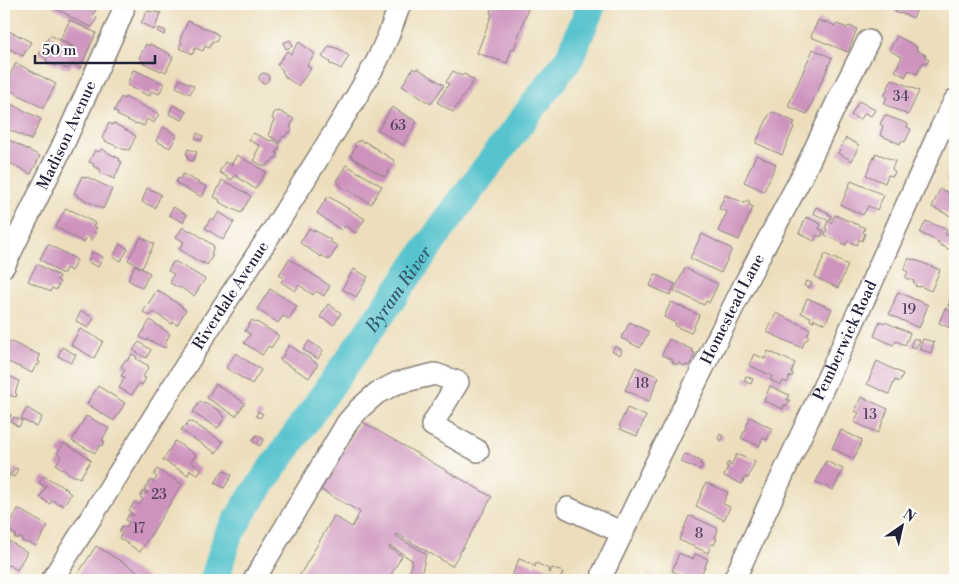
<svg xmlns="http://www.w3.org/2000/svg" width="959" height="584" viewBox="0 0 959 584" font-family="'Libre Bodoni',serif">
<rect width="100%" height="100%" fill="#fdfcf7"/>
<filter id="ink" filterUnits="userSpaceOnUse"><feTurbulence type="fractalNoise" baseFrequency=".02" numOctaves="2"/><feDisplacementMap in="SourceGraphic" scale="10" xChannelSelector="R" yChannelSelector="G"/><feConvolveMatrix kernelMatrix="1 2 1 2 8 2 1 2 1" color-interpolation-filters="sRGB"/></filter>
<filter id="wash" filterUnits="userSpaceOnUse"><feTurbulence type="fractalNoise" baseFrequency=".0096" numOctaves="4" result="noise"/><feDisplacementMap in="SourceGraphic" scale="20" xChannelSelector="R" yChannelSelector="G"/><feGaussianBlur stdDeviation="1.12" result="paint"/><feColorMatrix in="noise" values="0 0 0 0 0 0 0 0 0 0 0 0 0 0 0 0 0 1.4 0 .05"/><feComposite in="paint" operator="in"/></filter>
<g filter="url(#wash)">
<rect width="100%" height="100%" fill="#ecdebb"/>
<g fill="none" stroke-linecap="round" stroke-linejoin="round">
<!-- river -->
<path stroke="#56c3ce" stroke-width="29" id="s1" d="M214 580 227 538 247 504 448 219 570 57 592 4"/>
</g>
<g id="blocks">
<!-- building -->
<path fill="#ce93bd" d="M55 4H92L98 6 93 15 97 18 92 27 88 26 68 16 69 15 53 8Z
M165 4H185V6L165 7Z
M493 4H529L528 5 529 6 514 49 512 48 507 63 477 53 492 14 490 13Z
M894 4H920L913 18 901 13 900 14 895 12 896 10 892 9Z
M147 11 161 13 154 30 141 23Z
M70 20 96 33 80 68 72 64 69 69 65 67V69L57 64 56 66 46 61 47 59 39 54 50 35 74 48V47L60 39Z
M818 20 825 23V21L835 26 837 24 847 28 849 26 857 29 848 52 811 37Z
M188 21 216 33V34L219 35 216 42 212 41 209 48 205 46 203 51 195 48 193 54 179 48 182 42 180 40Z
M159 28 166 31 164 35 157 31Z
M9 31 31 42 23 56 4 46V41Z
M897 36 917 47 916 50 926 55 925 57 929 60 926 64 923 62 917 74 909 70 905 77 895 71 902 57 889 50Z
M290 40 293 46 286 49 283 43Z
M299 42 315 54 307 65 311 69 298 86 284 76 285 75 282 72 283 70 277 65 287 51 291 54Z
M146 44 149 46 150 44 170 54 169 55 173 57 166 72 162 70 161 71 141 62 142 60 139 58Z
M329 46 339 49 349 56 341 69 332 64 331 65 329 63 330 62 322 57Z
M813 49 832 58 807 114 788 106Z
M16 63 56 84 43 108 4 87Z
M413 68 416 70 417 68 444 85 431 104 402 86Z
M133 70 137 71 164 84 159 94 152 91 149 96 130 87V86L127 85Z
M453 71 462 76 464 74 474 80 453 112 437 102 449 84 446 82Z
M259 78a5 5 0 1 1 10 0a5 5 0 1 1-10 0Z
M180 79 194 86 190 94 176 87Z
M892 79 919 91 908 115 884 104 887 97 884 96Z
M121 97 124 99 125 97 159 114 154 123 147 119 144 126 137 123 136 124 117 115 118 113 114 111Z
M859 101 875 110 871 116 865 113 860 120 851 115Z
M11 104 41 119 31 140 4 127V120Z
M173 105 187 112 182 120 169 114Z
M392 107 417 122 403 145 378 130Z
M275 111 278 112 279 111 294 119 290 127 292 129 290 133 288 132 285 137 283 136 280 142 268 135 271 129H270L274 120 272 118Z
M772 112 795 122 793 126 794 127 782 155 756 143 769 115Z
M885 115 908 124 907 127 911 129 905 142 901 141 900 144 880 135 883 126 880 124Z
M109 123 112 125 113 123 132 133V134L136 136 129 150 125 149V150L105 141V140L102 138Z
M163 127 177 135 170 148 156 141Z
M197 133 203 136 201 141 195 138Z
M253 133 264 138 271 141 272 140 280 144 279 145 280 146 276 153 278 154 276 159 274 158 271 163 269 162 266 167 254 161 257 156 255 155 260 146 249 140Z
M846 138 859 145 852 161 838 153Z
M7 139 40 156 31 174 4 160V145Z
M360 140 364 143V141L395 161 385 177 354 159V158L350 156 356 146 354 145 357 141 359 142Z
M101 149 120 159 119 161 122 162 114 179 100 173 101 170 93 166 94 164 89 162 95 150 99 152Z
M188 149 197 152 193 161 187 159 188 155 186 154Z
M876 153 895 161 892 169 895 172 893 176 888 175 885 183 866 175Z
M237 155 266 172 255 189 235 175 232 180 219 172 225 162 231 165Z
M756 155 776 164 764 191 744 182Z
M955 159V183L947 179Z
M346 165 382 186 371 204 339 185 340 184 336 181Z
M183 174 207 187 202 197 177 184 178 183 176 182 178 178 180 179Z
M82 176 86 178 87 177 112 189 103 209 77 196 78 195 74 193Z
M222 180 228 184 229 183 251 196 241 213 219 202 220 200 214 197Z
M851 181 884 195 877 210 868 206 863 215 841 205Z
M147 188 161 194 155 208 142 202Z
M940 189 955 195V218L932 207Z
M725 195 745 203 747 200 750 202 749 205 753 207 739 240 718 231 727 212 719 209Z
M328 196 365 219 356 233 345 226 341 230 317 213Z
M173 207 187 215 183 222 169 215Z
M816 207 829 213 828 214 832 216 829 221 813 213Z
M66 208 71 211V210L95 223 93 226 97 228 94 232 96 233 92 241 90 240 91 238 87 236 84 243 56 227Z
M219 212 234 222 223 240 205 228 211 218 214 220Z
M835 215 865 228 863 232 865 234 862 241 859 239 857 245 848 241 846 245 825 235 827 229 825 228 828 221 831 223Z
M806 217 821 224 819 229 824 231 821 237 817 235 814 241 799 233Z
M926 221 947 230 945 234 955 239V252L938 244 939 242 920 233Z
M183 227 190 231 191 230 214 246 211 254 213 255 207 265 203 262V264L179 249 184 242 176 237Z
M309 228 314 231V230L331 240 330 242 338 246 329 260 321 255V257L300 243Z
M702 234 732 249 721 273 690 258Z
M141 237 154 244 142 268 128 260Z
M48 244 72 257 77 260 71 271 66 268 64 273H60L40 259Z
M120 244 128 249 121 261 113 257Z
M92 252 103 257 98 267 88 262Z
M825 254 848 265 838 288 815 277Z
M909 258 912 260 913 259 940 270 931 291 920 286V287L915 286 916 284 913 282 914 281 905 278 908 272 904 270Z
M289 259 294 262 330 286 324 296 316 291 313 295 299 285 295 291 281 282 284 278 279 275Z
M173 262H176L205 279 194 296 180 287 179 288 170 283 172 281 170 280 174 274 168 271Z
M37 264 59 276 57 280 60 282 56 290 52 288 50 292 49 291 41 287 28 281Z
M135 265 150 273 142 288 128 280Z
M685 268 718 284 709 303 706 301 704 305 674 291Z
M354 269 368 277 356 297 342 289Z
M655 274 675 284 670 295 650 286Z
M806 281 812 283 809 288 804 286Z
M270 289 297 306 289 319 283 316 278 323 257 309Z
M955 289V309L948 306Z
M157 290 183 307 182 308 186 310 177 325 173 322 172 324 154 312 150 316 143 312Z
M898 292 928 305 919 328 889 314Z
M807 298 832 309 825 324 814 319 813 322 810 320 811 317 801 313Z
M671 302 699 315 691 333 675 326 676 323 664 317Z
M328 304 341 313 334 325 320 317Z
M945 308 955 313V330L939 323Z
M81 311 94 318 88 328 76 321Z
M776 313 810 329 807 336 809 337 807 340H805L802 348 767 332Z
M150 320 170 334 165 343 167 344 165 348 158 345 148 339 147 341 140 337Z
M252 320 256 323 257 322 279 336 271 348 268 346 262 355 244 343 250 335V334L245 331Z
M880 321 884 323 885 322 910 333 905 345 896 341 893 345 874 336Z
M630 322 649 332 640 348 621 338Z
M80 329 103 341 94 358 71 345Z
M914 338 920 341 916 348 910 346Z
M669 339 693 350 692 352 695 353 689 366 686 365 685 366 678 363 677 365 672 362 673 360 662 355Z
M923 339 934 342 931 353 919 349Z
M9 341 40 355 38 361 40 362 38 366 36 365 32 373 4 360V349H5Z
M309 341 323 350 318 359 303 350Z
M139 342 151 350 146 358 133 350Z
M289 345 318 364 309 378 280 360Z
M615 346 622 350 620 355 612 351Z
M62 347 76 355 71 363 58 356Z
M768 351 795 363 791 373H793L792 377 790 376 787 383 783 381 781 385 770 380 772 376 749 365 754 354 765 359Z
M236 353 261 370 252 384 237 375 226 368Z
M132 354 137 357 136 359 149 366 143 377 146 378 142 385 139 383 132 395 119 388 125 377 121 376 125 369 121 367 125 360 127 361 128 360Z
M877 361 903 374 899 382 895 380 889 394 867 384Z
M636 367 659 377 649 401 625 390Z
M4 373 19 381 15 393 17 394 16 397 4 394Z
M746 376 753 379 751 384 744 381Z
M216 384 245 403 236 416 207 398Z
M98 386 125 403 114 421 87 404Z
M770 386 789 395 787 400H790L787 406 784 405 783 409 764 401Z
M861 397 888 409 878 433 854 422 859 413 855 411Z
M200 401 204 404 205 402 221 412V414L225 417 218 428 196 415 197 414 193 412Z
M27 408 42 417 37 427 21 419Z
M627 408 646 416 637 436 620 429 621 427 619 426Z
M4 411 11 415 4 429Z
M258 411 263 414 260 418 256 416Z
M86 416 109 428 102 440 104 441 102 446 100 445 95 453 72 441Z
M14 417 22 421 19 427 11 422Z
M750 417 772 429 767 440 763 438 759 446 741 438 744 432H745L747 427H746Z
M189 421 192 423V422L223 442 216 453 185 433 181 430 183 427 184 428Z
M361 421 492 497 452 566 397 534 396 536 426 554 420 580H405L406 578H409L412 560 390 546 389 548 402 556 388 580H297L334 516 352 527 360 512 321 490Z
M841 430 862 440 854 459 832 448Z
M720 434 724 436 721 441 718 439Z
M256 435 264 439 260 446 252 441Z
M175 441 196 455 191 462 201 469 198 475 190 470 188 475 163 460Z
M64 443 88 457 87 458 91 460 80 478 76 476 75 477 56 465 61 456 57 453Z
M685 454 701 461 700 464 703 465 700 470 681 462Z
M736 455H738L755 462 748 478 745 477 742 484 724 476 728 467 726 466 728 462 730 463 729 465 731 466Z
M826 461 843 469 833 490 816 482Z
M15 468 18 469 14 477 11 476Z
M157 469 182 484 140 552 119 538 122 533 119 531 122 526 126 528 129 522 126 520 129 514 133 516 134 515 129 511 134 502 139 505 143 499 140 497 143 491 147 494 148 492 144 490 150 480 154 482 157 477 154 475Z
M223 470 232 475 224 488 215 483Z
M4 471 10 474 4 488Z
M44 476 68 490 67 491 71 494 63 506 59 503 58 504 52 500 50 504 40 497 46 487 39 483Z
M706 483 728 492 723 504 730 507 724 520 696 506Z
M18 509 48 526 36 546 27 542 26 543 22 541 23 539 19 537 18 539 14 537 16 535 7 530Z
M689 516 690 517 691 516 717 528V529H718L715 538 717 539 714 545 711 544 708 553 679 540Z
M9 541 27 552 17 570 10 565 9 566 4 563V550Z
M96 546 132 568 151 580H74Z
M679 553 693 559 695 554 708 559 699 580 690 579 687 580 685 579 686 577 672 571Z
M519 559 530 563 535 567 536 563 549 569 548 572 550 573 552 568 563 572 560 580H510Z
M649 575 659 580H647Z"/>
</g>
</g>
<g filter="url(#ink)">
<use href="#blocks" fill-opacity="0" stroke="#87807b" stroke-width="1"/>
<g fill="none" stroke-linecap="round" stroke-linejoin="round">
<defs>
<g id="minor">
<path id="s2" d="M4 266 62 147 115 30 123 11 124 4"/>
<path d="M568 508 623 533"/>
<path id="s3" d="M52 580 215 319 279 221 355 99 377 61 389 34 400 4"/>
<path d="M254 580 347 423 359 409 377 393 397 383 435 374 458 382 432 425 478 451"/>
<path id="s4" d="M602 580 603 573 653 469 743 287 802 176 840 96 868 41"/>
<path id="s5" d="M734 580 872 282 941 128 955 100"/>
</g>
</defs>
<!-- minor casing -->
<use href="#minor" stroke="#87807b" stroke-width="24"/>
<!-- minor -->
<use href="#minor" stroke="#fff" stroke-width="21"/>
</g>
</g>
<g text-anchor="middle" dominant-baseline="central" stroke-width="4.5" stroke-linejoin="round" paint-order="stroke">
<!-- number labels -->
<g font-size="14" fill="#4d3e5c">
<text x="901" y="97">34</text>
<text x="398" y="126">63</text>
<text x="909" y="310">19</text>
<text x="642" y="384">18</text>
<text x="870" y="415">13</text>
<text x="159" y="495">23</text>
<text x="139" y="529">17</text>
<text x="699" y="534">8</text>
</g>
<!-- street labels -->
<g font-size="16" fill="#22223b" stroke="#fdfcf7">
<text stroke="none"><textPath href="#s2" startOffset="145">Madison Avenue</textPath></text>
<text stroke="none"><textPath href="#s3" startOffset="336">Riverdale Avenue</textPath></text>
<text stroke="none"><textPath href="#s4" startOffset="301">Homestead Lane</textPath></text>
<text stroke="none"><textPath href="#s5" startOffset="264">Pemberwick Road</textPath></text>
</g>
<!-- water labels -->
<g font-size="18" font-style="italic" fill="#345a6e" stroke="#fdfcf7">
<text stroke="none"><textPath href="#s1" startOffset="346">Byram River</textPath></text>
</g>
</g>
<!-- margin -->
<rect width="959" height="584" fill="none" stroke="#fdfcf7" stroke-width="20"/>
<!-- north arrow -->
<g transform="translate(902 526) rotate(34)" stroke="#fdfcf7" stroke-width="4" paint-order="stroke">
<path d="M0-4L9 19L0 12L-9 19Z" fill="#22223b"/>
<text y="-8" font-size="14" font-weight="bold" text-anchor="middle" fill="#22223b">N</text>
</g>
<!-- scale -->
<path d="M35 55v8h120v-8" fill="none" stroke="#22223b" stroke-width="2.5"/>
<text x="42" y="55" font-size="15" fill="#22223b" stroke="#fdfcf7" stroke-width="4" paint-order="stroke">50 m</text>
</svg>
